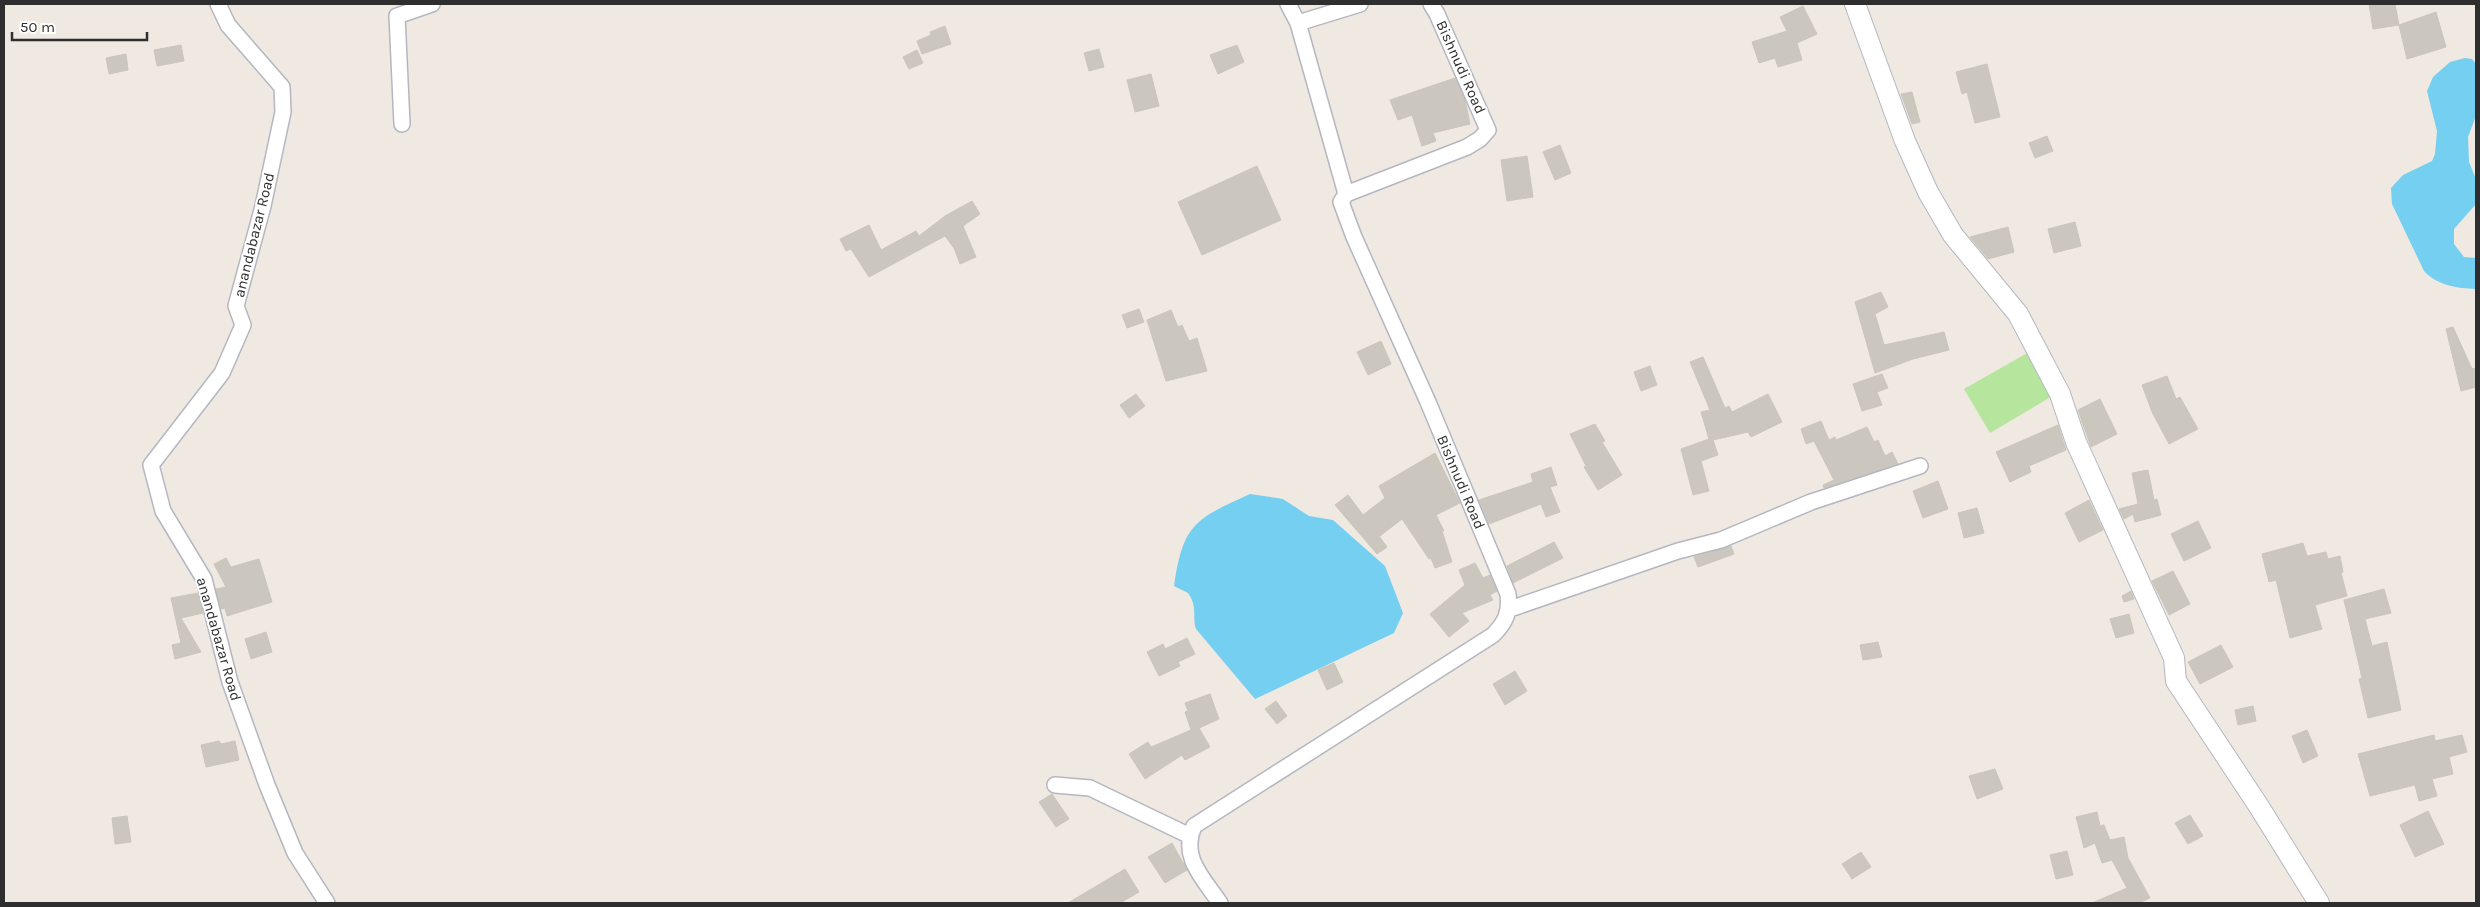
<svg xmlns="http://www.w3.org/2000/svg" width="2480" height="907" viewBox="0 0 2480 907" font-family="Karla,sans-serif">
<rect width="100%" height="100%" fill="#efe9e1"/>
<!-- green -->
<path fill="#b6e59e" d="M2029 352 2054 395 1990 433 1964 389Z"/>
<!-- water -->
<path fill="#75cff0" d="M2465 58 2472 59 2476 64V116L2468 137 2469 162 2476 179V204L2454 229V244L2464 257 2476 258V289C2457 288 2438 286 2424 271L2392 204 2391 188 2403 175 2432 161 2435 154 2437 131 2427 91 2433 77 2450 62Z
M1250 494 1283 499 1309 516 1333 520 1385 566 1403 613 1394 633 1255 699 1196 629C1192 616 1198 607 1188 593L1174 586C1183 524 1195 519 1250 494Z"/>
<!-- building -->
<path fill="#cbc7bf" stroke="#cbc5ba" d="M2369 4H2395L2399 25 2373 29Z
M1803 6 1817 34 1797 43 1802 60 1778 67 1775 58 1759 63 1752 42 1787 31 1780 17Z
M2436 12 2446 47 2407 59 2399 25Z
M945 26 951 44 922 54 917 41 931 35 930 32Z
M181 45 184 61 157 66 154 50Z
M1237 45 1244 62 1218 74 1210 55Z
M1099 49 1104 67 1089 71 1084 53Z
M917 50 923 63 909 69 903 57Z
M126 54 128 70 109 74 106 58Z
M1987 64 2000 117 1975 123 1967 92 1962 94 1956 72Z
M1151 74 1159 106 1135 112 1127 80Z
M1455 78 1465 100 1470 124 1433 133 1436 141 1422 146 1412 115 1398 120 1390 100Z
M1912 92 1920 122 1912 124 1901 94Z
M2047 136 2053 151 2035 158 2029 143Z
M1560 145 1571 173 1555 180 1543 152Z
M1527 156 1533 197 1507 201 1501 160Z
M1257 166 1281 220 1202 255 1178 202Z
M972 201 980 214 963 226 976 257 960 264 954 248 945 236 869 277 851 249 846 251 840 239 869 225 881 250 916 231 919 236 945 216Z
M2075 222 2081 246 2054 253 2048 229Z
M2008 227 2014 252 1988 259 1970 237Z
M1881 292 1888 307 1875 314 1884 345 1944 332 1949 350 1913 359 1875 373 1855 302Z
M1139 309 1144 322 1127 328 1122 315Z
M1171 310 1178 327 1182 325 1189 341 1197 338 1207 371 1166 381 1147 320Z
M2453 327 2472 369 2476 368V387L2461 391 2446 329Z
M1381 341 1391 364 1368 375 1357 352Z
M1703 357 1725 408 1729 406 1732 412 1768 394 1782 422 1751 437 1748 432 1713 440 1718 455 1701 461 1709 491 1693 495 1681 449 1709 439 1701 412 1710 410 1690 362Z
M1650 366 1657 385 1641 391 1634 372Z
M1882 374 1888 388 1877 392 1882 405 1862 411 1853 384Z
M2167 376 2176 399 2180 397 2198 429 2169 444 2152 412 2142 385Z
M1136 394 1145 406 1129 418 1120 405Z
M2100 399 2117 434 2091 447 2078 410Z
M1821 421 1829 440 1835 437 1836 440 1867 427 1874 442 1878 440 1885 456 1892 452 1898 464 1824 488 1823 485 1834 480 1814 441 1806 444 1801 429Z
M1595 424 1605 441 1602 442 1622 475 1598 490 1584 467 1586 466 1570 434Z
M2058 425 2066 450 2029 466 2031 472 2010 482 1996 452Z
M1435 453 1460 503 1436 515 1444 531H1442L1452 562 1435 568 1431 558 1429 559 1402 519 1380 536 1374 529 1387 547 1377 554 1335 505 1348 495 1363 515 1385 498 1379 486Z
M1551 467 1557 485 1550 487 1560 512 1546 517 1541 504 1489 524 1479 500 1533 482 1531 474Z
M2148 470 2154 500 2157 499 2161 515 2135 522 2133 514 2124 519 2119 509 2138 504 2132 473Z
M1938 481 1948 509 1923 518 1913 491Z
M2089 500 2103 530 2079 542 2065 513Z
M1977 508 1984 533 1964 538 1958 513Z
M2198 521 2211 548 2184 561 2171 534Z
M1554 542 1563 558 1513 583 1507 566Z
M2303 543 2307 556 2326 552 2328 559 2340 556 2343 572 2341 573 2347 596 2315 605 2322 629 2290 638 2276 580 2269 582 2262 554Z
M1731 546 1734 554 1698 567 1694 557Z
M226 558 231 567 259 559 272 602 227 616 225 608 221 609 216 589 226 587 214 564Z
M1475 563 1483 578 1490 575 1497 591 1490 595 1493 600 1462 613 1469 621 1449 637 1430 614 1465 585 1459 570Z
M2173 571 2190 604 2169 615 2152 581Z
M2384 589 2391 613 2365 619 2372 646 2387 642 2401 710 2368 718 2359 679 2362 678 2344 600Z
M2131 591 2134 599 2124 602 2122 596Z
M198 593 203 613 181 618 201 652 175 659 172 645 181 643 171 598Z
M2129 614 2134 633 2116 638 2110 619Z
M266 632 272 652 251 659 245 639Z
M1187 638 1195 654 1178 662 1180 666 1159 676 1147 652 1163 644 1165 649Z
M1878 642 1882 657 1863 660 1860 645Z
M2221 645 2233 667 2200 684 2188 662Z
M1334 663 1343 682 1327 690 1318 670Z
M1515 671 1527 691 1505 705 1493 684Z
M1210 694 1219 719 1199 728 1210 747 1185 760 1182 755 1145 779 1129 754 1148 742 1151 747 1191 730 1185 712 1188 711 1185 703Z
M1276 701 1287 716 1277 724 1265 709Z
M2253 706 2256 721 2238 725 2235 710Z
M2307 730 2318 756 2303 763 2292 736Z
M2434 735 2435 741 2462 735 2467 752 2449 757 2453 774 2432 779 2437 796 2419 801 2415 785 2370 796 2358 754Z
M219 741 221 744 235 741 239 760 206 767 201 745Z
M1995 769 2003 789 1977 799 1969 776Z
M1052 794 1069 819 1056 827 1039 802Z
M2428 811 2444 844 2415 857 2400 825Z
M2097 812 2100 826 2104 825 2110 840 2124 837 2128 858 2150 898 2139 903H2092L2127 888 2112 860 2102 863 2095 843 2084 848 2076 817Z
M2190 815 2203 836 2188 844 2175 823Z
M127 816 131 842 115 844 112 818Z
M1172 843 1187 870 1165 883 1148 857Z
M2067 851 2073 875 2056 879 2050 855Z
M1861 852 1871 867 1852 879 1842 864Z
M1125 869 1139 892 1120 903H1068Z"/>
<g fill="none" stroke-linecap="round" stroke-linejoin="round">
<defs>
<path id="street" d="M218 4 228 25 282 87 283 112 263 206 236 306 243 325 222 373 151 465 163 511 204 579 230 682 267 785 295 853 327 903
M1288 4 1298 23 1346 194
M1298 23 1360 4
M402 124 397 16 432 4
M1510 609 1678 551 1721 540 1811 502 1920 466
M1055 785 1090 788 1190 836
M1220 903C1203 878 1180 857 1194 826L1493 635C1506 622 1510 612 1508 594L1428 402 1354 237 1341 202 1346 194 1467 147 1480 139 1488 130 1437 14 1431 4"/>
<path id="secondary" d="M1855 4 1905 141 1928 192 1953 235 2018 314 2060 394 2076 442 2174 658 2176 681 2258 805 2319 903"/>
</defs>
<!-- street casing -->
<use href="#street" stroke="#b4b7c1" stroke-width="18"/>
<!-- secondary casing -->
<use href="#secondary" stroke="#b4b7c1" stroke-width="22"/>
<!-- street -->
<use href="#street" stroke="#fff" stroke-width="15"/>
<!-- secondary -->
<use href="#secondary" stroke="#fff" stroke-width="20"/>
</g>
<g text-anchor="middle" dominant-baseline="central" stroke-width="4" stroke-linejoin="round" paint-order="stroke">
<!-- street labels -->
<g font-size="15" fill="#2e2e2e" stroke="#fff">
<text transform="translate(1461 67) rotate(66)">Bishnudi Road</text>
<text transform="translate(254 235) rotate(-76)">anandabazar Road</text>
<text transform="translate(1461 482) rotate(67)">Bishnudi Road</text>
<text transform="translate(219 639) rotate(74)">anandabazar Road</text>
</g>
</g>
<!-- border -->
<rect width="2480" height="907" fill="none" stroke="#2e2e2e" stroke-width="10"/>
<!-- scale -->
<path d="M12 32v8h135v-8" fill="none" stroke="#2e2e2e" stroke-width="2.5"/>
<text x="20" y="32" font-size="15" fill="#2e2e2e" stroke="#ffffff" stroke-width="4" paint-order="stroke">50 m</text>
</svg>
